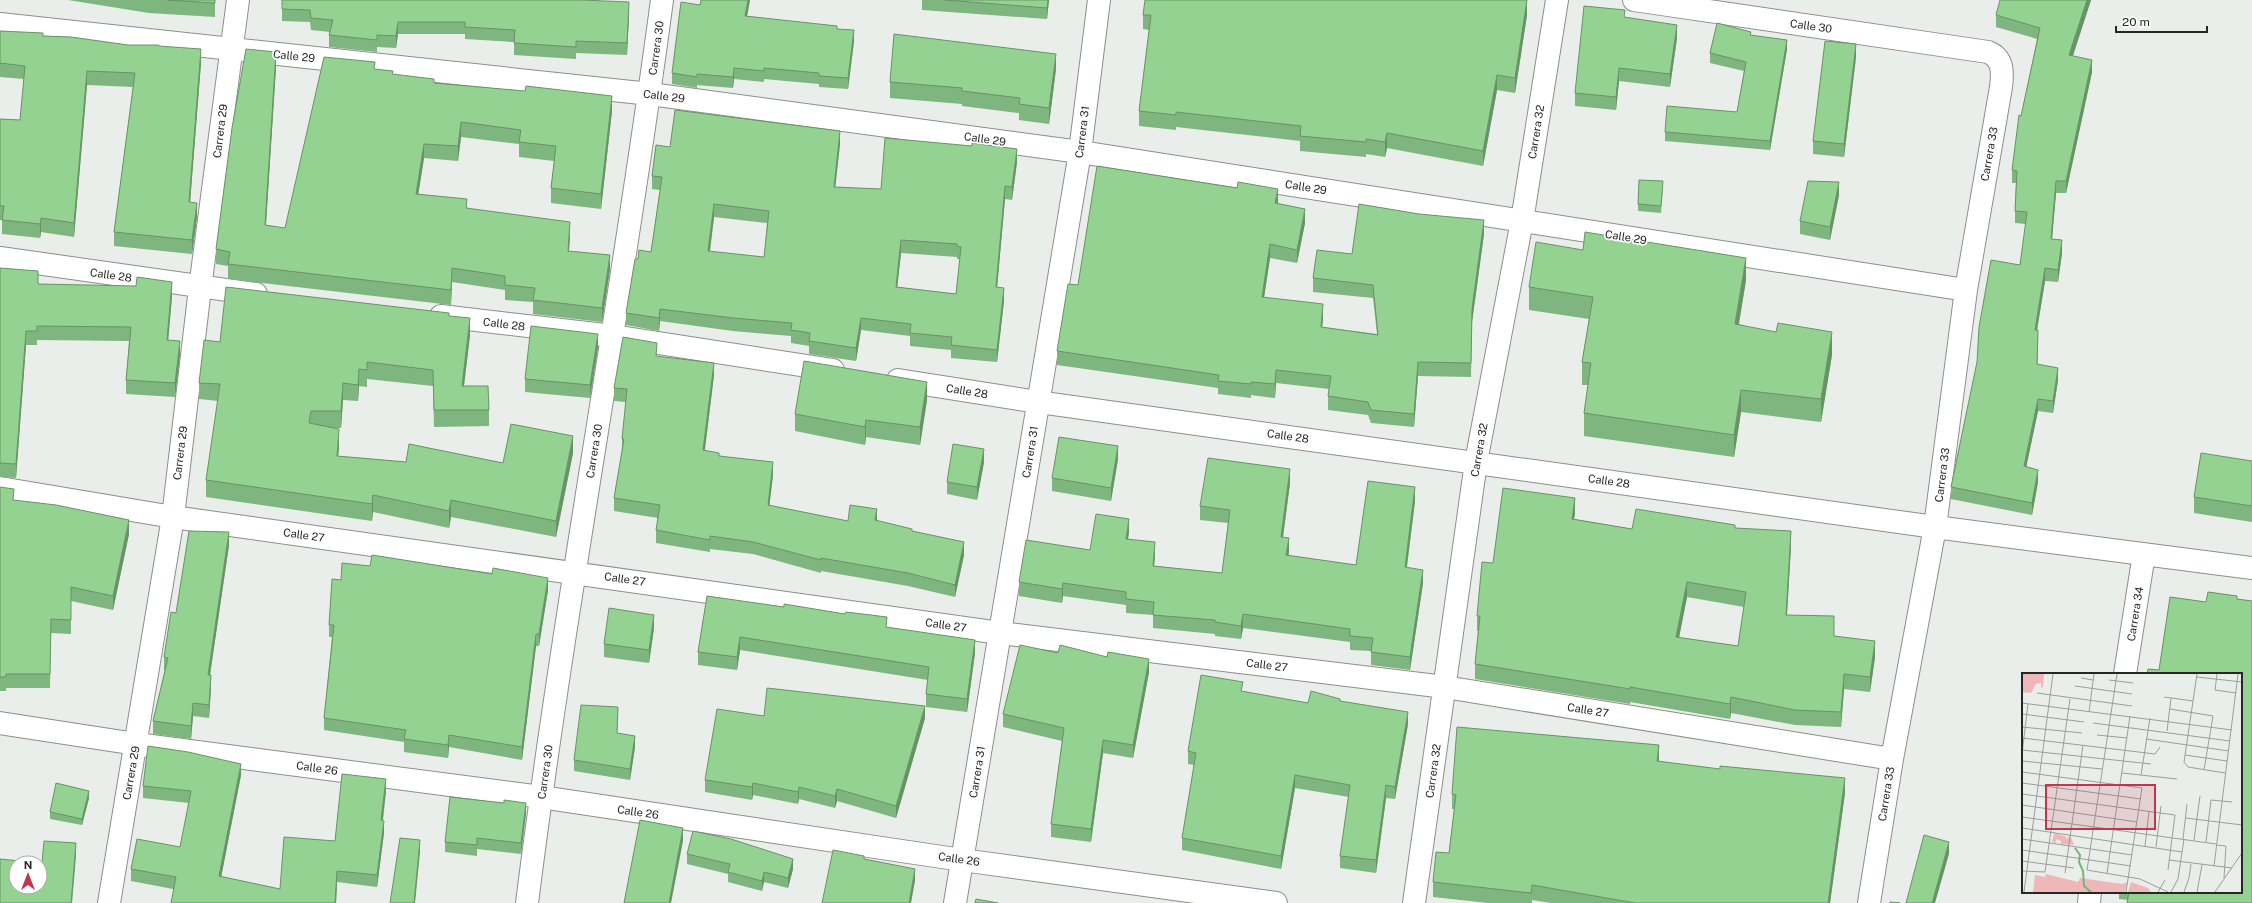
<svg xmlns="http://www.w3.org/2000/svg" width="2252" height="903" viewBox="0 0 2252 903" font-family="'Public Sans',sans-serif">
<rect width="100%" height="100%" fill="#eaeeea"/>
<g fill="none" stroke-linecap="round" stroke-linejoin="round">
<defs>
<path id="minor" d="M1634 0 1988 52C2003 58 2003 72 2001 87L1966 290 1935 527 1892 759 1869 903
M0 24 650 94 1080 152 1966 290
M0 258 256 294
M441 316 613 336 833 370
M898 380 1038 402 1935 527 2252 568
M0 488 173 517 1000 633 1445 687 1892 759
M2125 674 2144 554
M0 723 136 744 541 797 962 860 1276 903
M109 903 173 517 200 288 238 0
M527 903C565 601 622 302 662 0
M955 903 1080 152 1099 0
M1414 903 1476 462 1522 221 1557 0
M2089 903 2090 892"/>
</defs>
<!-- minor casing -->
<use href="#minor" stroke="#8c8f8c" stroke-width="24"/>
<!-- minor -->
<use href="#minor" stroke="#fff" stroke-width="22"/>
</g>
<!-- wall -->
<path fill="#7fb57e" fill-rule="evenodd" d="M68 0H215V17L149 13Z
M701 0H750L747 16 837 29 854 41 848 89 819 87V84L764 79V82L734 79 733 88 697 85V88L672 84V73L700 5Z
M922 0H1049L1047 19 922 10Z
M2091 0 2073 56 2092 72 2066 193H2056L2052 239 2062 253 2058 282 2045 281 2037 330 2038 342 2037 364 2058 380 2053 413 2038 411 2026 466 2038 482 2032 515 1951 499V487L2020 265 2026 224 2015 223V211L2016 183H2012V170L2021 116 2037 39 1996 27V15Z
M282 9 629 14 627 55 576 53V59L514 55V42L465 39V34H398L396 48 377 47V52L329 47V35L330 32 311 30 310 22 282 21Z
M1143 15H1527L1515 93 1497 90 1483 166 1387 148 1385 157 1366 154V157L1300 151V141L1176 127V130L1139 126V111L1149 30 1143 29Z
M1625 17 1677 38 1670 87 1619 81 1616 110 1575 106V93Z
M0 31 128 45 159 46 201 63 190 202 197 217 192 254 114 246V232L133 87 87 85 74 237 41 232 40 238 2 234V220H0V119L20 120 24 79 0 77Z
M1751 35 1787 49 1770 150 1665 141V132L1737 112 1744 71 1710 63V53Z
M1856 57 1844 157 1813 154V141Z
M276 67 266 225 285 228 375 69 393 74 434 83 612 111 601 209 551 203V188L554 161 519 157V144L461 137 458 161 424 158 418 194 570 236 569 251 610 269 602 322 533 314V302L505 300V290L452 282 451 305 228 279V266L216 264V249Z
M1056 69 1049 124 1019 120V113L962 106V104L890 98V82Z
M840 144 835 187 881 189 1017 162 1012 200 1005 199 997 287 1004 301 997 362 951 358V350L910 346V336L861 330 856 361 809 354V346L791 343V336L733 331 660 321 659 331 626 325V313L638 259 651 252 660 190 652 189V176L670 147ZM714 217 767 223 764 257 710 252ZM901 253 957 257V259H960L956 294 897 287Z
M1663 187 1661 213 1638 211V204Z
M1839 195 1830 240 1800 234V221Z
M1278 202V204L1305 223 1297 263 1270 258 1264 298 1323 318 1322 327 1377 334 1373 298 1313 292V278L1352 254 1484 234 1472 322 1471 377 1418 376 1414 427 1371 423 1368 415 1328 410V396L1329 389 1276 383 1275 398 1251 395V398L1218 394V388L1057 365V351L1078 285Z
M0 268 38 284 172 296 168 340 180 355 175 397 126 394V380L129 341 37 340V345H26L16 478 0 477Z
M1746 280 1739 324 1832 355 1821 422 1741 412 1734 457 1584 436V413L1588 385H1582V362L1589 319 1529 310V287Z
M449 316 470 335 464 386 489 410V426L434 427 433 386 367 379V387L359 386 358 401 343 400 341 428H334L339 446 338 456 406 462 503 463 573 453 556 537 451 517 449 528 373 512 372 521 206 497V480L218 401 199 399V383L220 342Z
M598 347 590 398 525 392V379Z
M657 356 714 375 705 450 773 475 769 506 848 521H877L912 531 964 555 955 597 908 586 821 571V573L753 554 710 549V552L656 543V530L658 518 614 511V498L622 451V439L626 402 614 401V388Z
M927 400 920 445 866 437 865 445 795 431V414Z
M1118 459 1111 501 1052 491V478Z
M2252 461V522L2194 513V497Z
M984 462 977 500 947 494V482Z
M1290 483 1283 538 1289 552 1288 556 1356 565 1415 501 1407 567 1423 583 1410 670 1371 665V651L1350 650V642L1243 628 1241 639 1215 636V634L1153 628V615L1126 613V605L1063 596 1062 603 1019 596V582L1129 532 1128 539 1155 555 1154 566 1222 573 1228 523 1200 520V506Z
M0 487 14 500 129 534 113 610 71 601V634L51 633 50 688H6V691H0Z
M1575 513 1574 519 1632 529 1735 528 1791 546 1787 615 1834 636 1875 657 1870 692 1844 689 1841 727 1795 725 1731 713 1730 719 1630 702V704L1475 679V664L1478 631H1477V616L1493 563ZM1687 597 1744 607 1738 646 1679 638Z
M229 545 210 675 211 688 209 718 193 716 191 739 153 734V721L165 670H164V657L176 613Z
M548 590 539 646H536L522 760 449 747 448 758 404 752V742L324 730V718L332 637H329V625Z
M2208 592 2237 596V599L2252 601V903H2127L2128 900 2119 899V892H2241V674H2147L2148 669 2159 670 2170 597 2206 602Z
M707 596 887 627 975 653 967 712 926 707V694L928 680 740 650 737 670 698 665V652Z
M654 628 649 663 604 657V644Z
M1058 653 1149 672 1133 758 1103 753 1091 842 1051 837V824L1062 741 1003 727V714Z
M1243 692 1308 703 1340 701 1408 724 1395 799 1386 798 1376 873 1340 868V856L1349 797 1295 788 1281 869 1182 850V838L1194 765 1188 764V751Z
M764 716 925 718 896 818 837 801 835 808 799 799 798 804 753 795 752 800 705 792V780Z
M618 718 617 733 635 747 630 780 574 771V760Z
M1659 761 1845 793 1830 903H1551L1532 900V903H1488L1433 897V882L1449 853 1454 809H1452V794Z
M241 775 221 877 280 889 335 841 386 791 383 821 384 833 377 887 337 882 336 903 173 889 131 881V869L180 847 189 803 143 798V786Z
M89 798 82 825 50 819V812Z
M526 813 521 854 477 849V856L445 852V842Z
M2023 832V855H2022V842Z
M687 854 793 869 788 888 764 882 762 891 728 882V874L687 864Z"/>
<!-- shaded-wall -->
<path fill="#689366" d="M748 0H750L745 27V16Z
M1048 0H1049L1047 19V8Z
M1527 0V15L1515 93V78Z
M2087 0H2091L2069 67V55Z
M629 2V14L627 55V43Z
M398 22V34L396 48V36Z
M1677 25V38L1670 87V74Z
M854 30V41L848 89V78Z
M1787 40V49L1770 150V141Z
M1856 44V57L1844 157V144Z
M201 49V63L189 216V202Z
M276 52V67L265 239V225Z
M1056 54V69L1049 124V108Z
M2092 60V72L2066 193V181Z
M734 68V79L733 88V77Z
M1619 68V81L1616 110V97Z
M87 71V85L74 237V223Z
M1497 75V90L1483 166V151Z
M612 96V111L601 209V194Z
M461 122V137L458 161V146Z
M840 131V144L834 199V187Z
M1387 133V148L1385 157V142Z
M424 144V158L416 209V194Z
M1017 149V162L1012 200V187Z
M2056 181V193L2051 251V239Z
M1839 182V195L1830 240V227Z
M1005 186V199L996 300V287Z
M1278 189V202L1275 217V203Z
M197 203V217L192 254V240Z
M714 204V217L708 264V251Z
M1305 209V223L1297 263V250Z
M41 218V232L40 238V224Z
M1484 220V234L1472 322 1471 377 1472 309Z
M570 222V236L568 265V251Z
M901 240V253L896 299V287Z
M2062 240V253L2058 282V270Z
M1270 244V258L1262 311V297Z
M610 255V269L602 322V308Z
M1746 258V280L1735 346V324Z
M452 268V282L451 305V290Z
M2045 268V281L2035 342V330Z
M172 282V296L167 354V340Z
M1004 288V301L997 362V350Z
M1323 304V318L1321 340V327Z
M660 309V321L659 331V318Z
M470 318V335L462 402V386Z
M861 318V330L856 361V348Z
M2038 330V342L2037 377V364Z
M26 331V345L16 478V464Z
M1832 332V355L1821 422V399Z
M598 334V347L590 398V385Z
M180 341V355L175 397V383Z
M1418 362V376L1414 427V414Z
M714 363V375L703 463V450Z
M2058 368V380L2053 413V401Z
M359 369V386L358 401V385Z
M1276 370V383L1275 398V384Z
M927 382V400L920 445V427Z
M343 383V400L341 428V411Z
M1741 390V412L1734 457V435Z
M2038 399V411L2024 478V466Z
M866 420V437L865 445V427Z
M339 429V446L337 473V456Z
M573 436V453L556 537V521Z
M1118 446V459L1111 501V488Z
M984 449V462L977 500V487Z
M773 462V475L768 518V505Z
M1290 469V483L1281 551V537Z
M2038 470V482L2032 515V503Z
M1415 487V501L1405 580V567Z
M373 495V512L372 521V504Z
M1575 498V513L1572 534V519Z
M451 500V517L449 528V511Z
M877 509V522L875 520Z
M1129 519V532L1126 552V539Z
M129 520V534L113 610V596Z
M1791 531V546L1786 630V615Z
M229 532V545L208 688V675Z
M1289 538V552L1286 569V555Z
M964 542V555L955 597V585Z
M1155 542V555L1153 580V566Z
M1423 570V583L1410 670V657Z
M548 578V590L539 646V634Z
M1687 582V597L1676 652V637Z
M1063 583V596L1062 603V589Z
M1243 614V628L1241 639V626Z
M654 615V628L649 663V650Z
M536 634V646L522 760V747Z
M740 637V650L737 670V657Z
M975 640V653L967 712V699Z
M1875 641V657L1870 692V677Z
M1149 659V672L1133 758V745Z
M1844 674V689L1841 727V712Z
M211 675V688L209 718V705Z
M1731 697V713L1730 719V704Z
M193 703V716L191 739V726Z
M925 706V718L896 818V806Z
M1408 712V724L1395 799V787Z
M449 735V747L448 758V745Z
M635 736V747L630 780V769Z
M1103 740V753L1091 842V829Z
M1659 745V760L1657 776V761Z
M241 764V775L219 888V876Z
M1295 775V788L1281 869V856Z
M1845 778V793L1830 903H1828Z
M386 779V791L381 832V820Z
M753 783V795L752 800V787Z
M1386 785V798L1376 873V860Z
M799 787V799L798 804V792Z
M837 789V801L835 808V796Z
M89 791V798L82 825V819Z
M526 803V813L521 854V843Z
M384 821V833L377 887V875Z
M683 828V841L671 903H669Z
M420 840V852L415 903H414Z
M1949 842V854L1935 903H1932Z
M76 843V856L72 903H71Z
M793 859V869L788 888V878Z
M915 869V881L911 903H909Z
M337 871V882L336 903H335Z
M764 872V882L762 891V881Z"/>
<!-- building -->
<path fill="#94d292" stroke="#689366" fill-rule="evenodd" d="M167 0H215V3Z
M282 0H582L629 2 627 43 576 41V47L514 43 515 30 465 27V22H398L396 36 377 35V40L329 35 333 20 311 18 310 10 282 9Z
M701 0H748L745 16 837 26V29L854 30 848 78 819 76V73L764 68V71L734 68 733 77 697 74V77L672 73 681 2 700 5Z
M945 0H1048L1047 8Z
M1145 0H1527L1515 78 1497 75 1483 151 1387 133 1385 142 1366 139V142L1300 136 1301 126 1176 112V115L1139 111 1151 15H1143Z
M2000 0H2087L2069 55 2092 60 2066 181H2056L2051 239 2062 240 2058 270 2045 268 2035 330H2038L2037 364 2058 368 2053 401 2038 399 2024 466 2038 470 2032 503 1951 487 1977 362 1979 327 1991 260 2020 265 2027 212 2015 211 2017 171 2012 170 2019 115 2021 116 2040 28 1996 15Z
M1584 6 1625 10 1624 17 1677 25 1670 74 1619 68 1616 97 1575 93Z
M1717 23 1751 32 1750 35 1787 40 1770 141 1665 132 1667 106 1737 112 1746 62 1710 53Z
M0 31 43 33V36L71 37 128 45H159V46L201 49 189 202 197 203 192 240 114 232 135 73 87 71 74 223 41 218 40 224 2 220 4 206H0V119L20 120 25 66 0 63Z
M894 34 1056 54 1049 108 1019 104 1020 98 962 91V88L890 82Z
M1825 41 1856 44 1844 144 1813 141Z
M246 49 276 52 265 225 285 228 324 57 375 62 374 69 393 71 392 74 434 79V83L525 91 526 86 612 96 601 194 551 188 556 146 519 142 521 130 461 122 458 146 424 144 416 194 467 199 466 208 570 222 568 251 610 255 602 308 533 300 535 288 505 285V276L452 268 451 290 228 264 230 252 216 249 232 128Z
M675 110 840 131 834 187 881 189 885 138 972 146V143L1017 149 1012 187 1005 186 996 287 1004 288 997 350 951 345 952 337 910 333 911 324 861 318 856 348 809 341 810 333 791 330 792 323 733 318 660 309 659 318 626 313 635 259H638L639 250 651 252 662 177 652 176 656 145 670 147ZM714 204 769 211 764 257 708 251ZM901 240 957 244V246L961 247 956 294 896 287Z
M1097 166 1237 188 1238 182 1278 189 1275 203 1305 209 1297 250 1270 244 1262 297 1323 304 1321 327 1378 335 1373 285 1313 278 1317 250 1352 254 1359 204 1419 214 1484 220 1472 309 1471 363 1418 362 1414 414 1371 410 1368 402 1328 396 1331 376 1276 370 1275 384 1251 382V384L1218 381 1219 375 1057 351 1068 284 1078 285Z
M1639 180 1663 181 1661 206 1638 204Z
M1808 181 1839 182 1830 227 1800 221Z
M1585 232 1746 258 1735 324 1776 332 1778 323 1832 332 1821 399 1741 390 1734 435 1584 413 1591 363 1582 362 1593 297 1529 287 1536 242 1583 250Z
M0 268 38 271V284L136 286 137 277 172 282 167 340 180 341 175 383 126 380 131 327 37 326V331H26L16 464 0 463Z
M226 287 449 313V316L470 318 462 386H488L489 410H434L433 370 367 362V370L359 369 358 385 343 383 341 411H311L309 423 339 429 337 456 406 462 409 444 503 463 511 424 573 436 556 521 451 500 449 511 373 495 372 504 206 480 220 384 199 383 204 340 220 342Z
M531 326 598 334 590 385 525 379Z
M623 337 657 343 656 356 714 363 703 450 719 453V456L773 462 768 505 848 521 850 505 877 509 875 520 912 529V531L964 542 955 585 908 573 821 558V560L753 542 710 536V540L656 530 660 505 614 498 624 439H622L627 389 614 388Z
M804 361 927 382 920 427 866 420 865 427 795 414Z
M1059 437 1118 446 1111 488 1052 478Z
M953 444 984 449 977 487 947 482Z
M2201 453 2252 461V506L2194 497Z
M1208 458 1290 469 1281 537 1289 538 1286 555 1356 565 1368 481 1415 487 1405 567 1423 570 1410 657 1371 652 1373 638 1350 636V629L1243 614 1241 626 1215 622V620L1153 615 1154 602 1126 599V592L1063 583 1062 589 1019 582 1026 540 1090 550 1096 514 1129 519 1126 539 1155 542 1153 566 1222 573 1230 510 1200 506Z
M0 487 14 489 13 500 56 505 129 520 113 596 71 587V620L51 619 50 674H6V677H0Z
M1503 488 1575 498 1572 519 1632 529 1636 509 1735 525V528L1791 531 1786 615 1834 616V636L1875 641 1870 677 1844 674 1841 712 1795 710 1731 697 1730 704 1630 687V689L1475 664 1480 616H1477L1482 562 1493 563ZM1687 582 1746 592 1738 646 1676 637Z
M189 531 229 532 208 675H211L209 705 193 703 191 726 153 721 168 658 164 657 171 612 176 613Z
M372 555 492 574 493 568 548 578 539 634H536L522 747 449 735 448 745 404 739 406 730 324 718 334 625H329L332 579 341 580 342 563 370 566Z
M2208 592 2237 596V599L2252 601V903H2127L2129 892H2241V674H2147L2148 669 2159 670 2170 597 2206 602Z
M707 596 784 607V604L845 614 846 612 887 617 886 627 975 640 967 699 926 694 929 667 740 637 737 657 698 652Z
M609 608 654 615 649 650 604 644Z
M1020 645 1058 653 1060 645 1107 657 1108 652 1149 659 1133 745 1103 740 1091 829 1051 824 1064 728 1003 714Z
M1201 675 1243 682 1241 691 1308 703 1311 691 1340 699V701L1408 712 1395 787 1386 785 1376 860 1340 856 1350 785 1295 775 1281 856 1182 838 1196 753 1188 751Z
M767 688 925 706 896 806 837 789 835 796 799 787 798 792 753 783 752 787 705 780 717 709 764 716Z
M581 705 618 707 617 733 635 736 630 769 574 760Z
M1457 727 1659 745 1657 761 1720 769V766L1845 778 1828 903H1635L1532 885 1531 893 1433 882 1436 852 1449 853 1456 795 1452 794Z
M148 746 188 752 241 764 219 876 280 889 284 837 335 841 342 774 386 779 381 820 384 821 377 875 337 871 335 903H171L176 877 131 869 137 839 180 847 191 791 143 786Z
M56 783 89 791 82 819 50 812Z
M450 797 504 803V800L526 803 521 843 477 838V845L445 842Z
M640 820 683 828 669 903H624Z
M693 831 731 839 793 859 788 878 764 872 762 881 728 872 730 864 687 854Z
M2023 832V842H2022Z
M1924 835 1949 842 1932 903H1906Z
M400 838 420 840 414 903H390Z
M44 841 76 843 71 903H0V859L42 863ZM16 863H40V887H16Z
M833 850 864 856V859L915 869 909 903H822Z
M976 899 998 903H975Z
M1890 902 1900 903H1890Z"/>
<g text-anchor="middle" dominant-baseline="central" stroke-width="3.5" stroke-linejoin="round" paint-order="stroke">
<!-- street labels -->
<g font-size="11" fill="#252625" stroke="#fff">
<text transform="translate(1811 26) rotate(8)">Calle 30</text>
<text transform="translate(656 48) rotate(-82)">Carrera 30</text>
<text transform="translate(294 56) rotate(6)">Calle 29</text>
<text transform="translate(664 96) rotate(7)">Calle 29</text>
<text transform="translate(220 131) rotate(-83)">Carrera 29</text>
<text transform="translate(1082 132) rotate(-83)">Carrera 31</text>
<text transform="translate(1536 132) rotate(-81)">Carrera 32</text>
<text transform="translate(985 139) rotate(8)">Calle 29</text>
<text transform="translate(1989 154) rotate(-80)">Carrera 33</text>
<text transform="translate(1306 187) rotate(9)">Calle 29</text>
<text transform="translate(1626 237) rotate(9)">Calle 29</text>
<text transform="translate(111 275) rotate(8)">Calle 28</text>
<text transform="translate(504 324) rotate(7)">Calle 28</text>
<text transform="translate(967 391) rotate(9)">Calle 28</text>
<text transform="translate(1288 436) rotate(8)">Calle 28</text>
<text transform="translate(1479 450) rotate(-80)">Carrera 32</text>
<text transform="translate(594 451) rotate(-81)">Carrera 30</text>
<text transform="translate(1030 452) rotate(-81)">Carrera 31</text>
<text transform="translate(180 453) rotate(-83)">Carrera 29</text>
<text transform="translate(1942 475) rotate(-83)">Carrera 33</text>
<text transform="translate(1609 481) rotate(8)">Calle 28</text>
<text transform="translate(304 535) rotate(8)">Calle 27</text>
<text transform="translate(625 579) rotate(8)">Calle 27</text>
<text transform="translate(2135 614) rotate(-81)">Carrera 34</text>
<text transform="translate(946 625) rotate(8)">Calle 27</text>
<text transform="translate(1267 665) rotate(7)">Calle 27</text>
<text transform="translate(1588 710) rotate(9)">Calle 27</text>
<text transform="translate(317 768) rotate(8)">Calle 26</text>
<text transform="translate(1433 771) rotate(-82)">Carrera 32</text>
<text transform="translate(545 772) rotate(-82)">Carrera 30</text>
<text transform="translate(977 772) rotate(-81)">Carrera 31</text>
<text transform="translate(131 773) rotate(-80)">Carrera 29</text>
<text transform="translate(1886 794) rotate(-81)">Carrera 33</text>
<text transform="translate(638 812) rotate(8)">Calle 26</text>
<text transform="translate(959 859) rotate(8)">Calle 26</text>
</g>
</g>
<!-- overview -->
<g transform="translate(2022 673)">
<rect width="220" height="220" fill="#eaeeea"/>
<path d="M0 1H22L21 14 19 15V10L14 11 9 20 0 19ZM32 160 43 163 45 166 48 162 52 172 39 171V168L34 166V170L30 169ZM24 201 56 209 58 205 100 211 105 209 103 219H11L13 202 23 204ZM109 209 126 215 129 219H106Z" fill="#f0b7b8"/>
<path fill="none" stroke="#78b576" stroke-width="2" d="M53 175 58 182 57 189 61 198 62 213 69 219"/>
<path fill="none" stroke="#9b9e9b" stroke-width="1" d="M95 1 65 197 118 206 146 219M175 1 162 89 166 94 203 100M195 1 193 17 214 20M175 4 220 9M59 5 71 7M87 7 111 10M53 13 110 21M15 20 110 33M142 24 171 28M0 30 210 57M148 36 191 43 182 97M67 39 72 1M0 41 62 49M71 50 208 68M0 54 60 60M145 58 149 25M75 62 105 65M0 65 133 81 138 74M124 66 207 78M0 77 129 91M0 81 6 31M163 82 205 88M0 88 80 96M0 99 120 115 104 219M100 100 155 106M119 102 128 45M0 110 119 126M0 121 153 142 146 197M0 132 115 149M0 144 194 171M164 145 220 152M0 155 160 179M0 166 110 182M161 166 165 131M172 167 178 123M184 169 189 127 210 129M194 172 204 173 202 205M123 173 127 139M134 174 139 133M0 177 109 193M147 187 210 195M0 188 52 195M192 193 216 1M0 198 23 199 48 26M43 200 61 72M85 200 108 43M2 219 31 1M136 219 143 207M149 219 156 206 162 166M162 219 167 205 169 191M175 219 180 192M193 219 220 180"/>
<path fill="#c4344b" fill-opacity="0.15" stroke="#c4344b" stroke-width="2" d="M24 112H133V156H24Z"/>
<rect width="220" height="220" fill="none" stroke="#252625" stroke-width="2"/>
</g>
<!-- north arrow -->
<g transform="translate(28 875)"><circle r="19" fill="#ffffff" stroke="#a8a8a8"/>
<path d="M0-3L7 15L0 10L-7 15Z" fill="#c4344b"/>
<text y="-6" font-size="11" font-weight="bold" text-anchor="middle" fill="#252625">N</text>
</g>
<!-- scale -->
<path d="M2116 26v6h91v-6" fill="none" stroke="#252625" stroke-width="2"/>
<text x="2122" y="26" font-size="12" fill="#252625" stroke="#ffffff" stroke-width="3" paint-order="stroke">20 m</text>
</svg>
